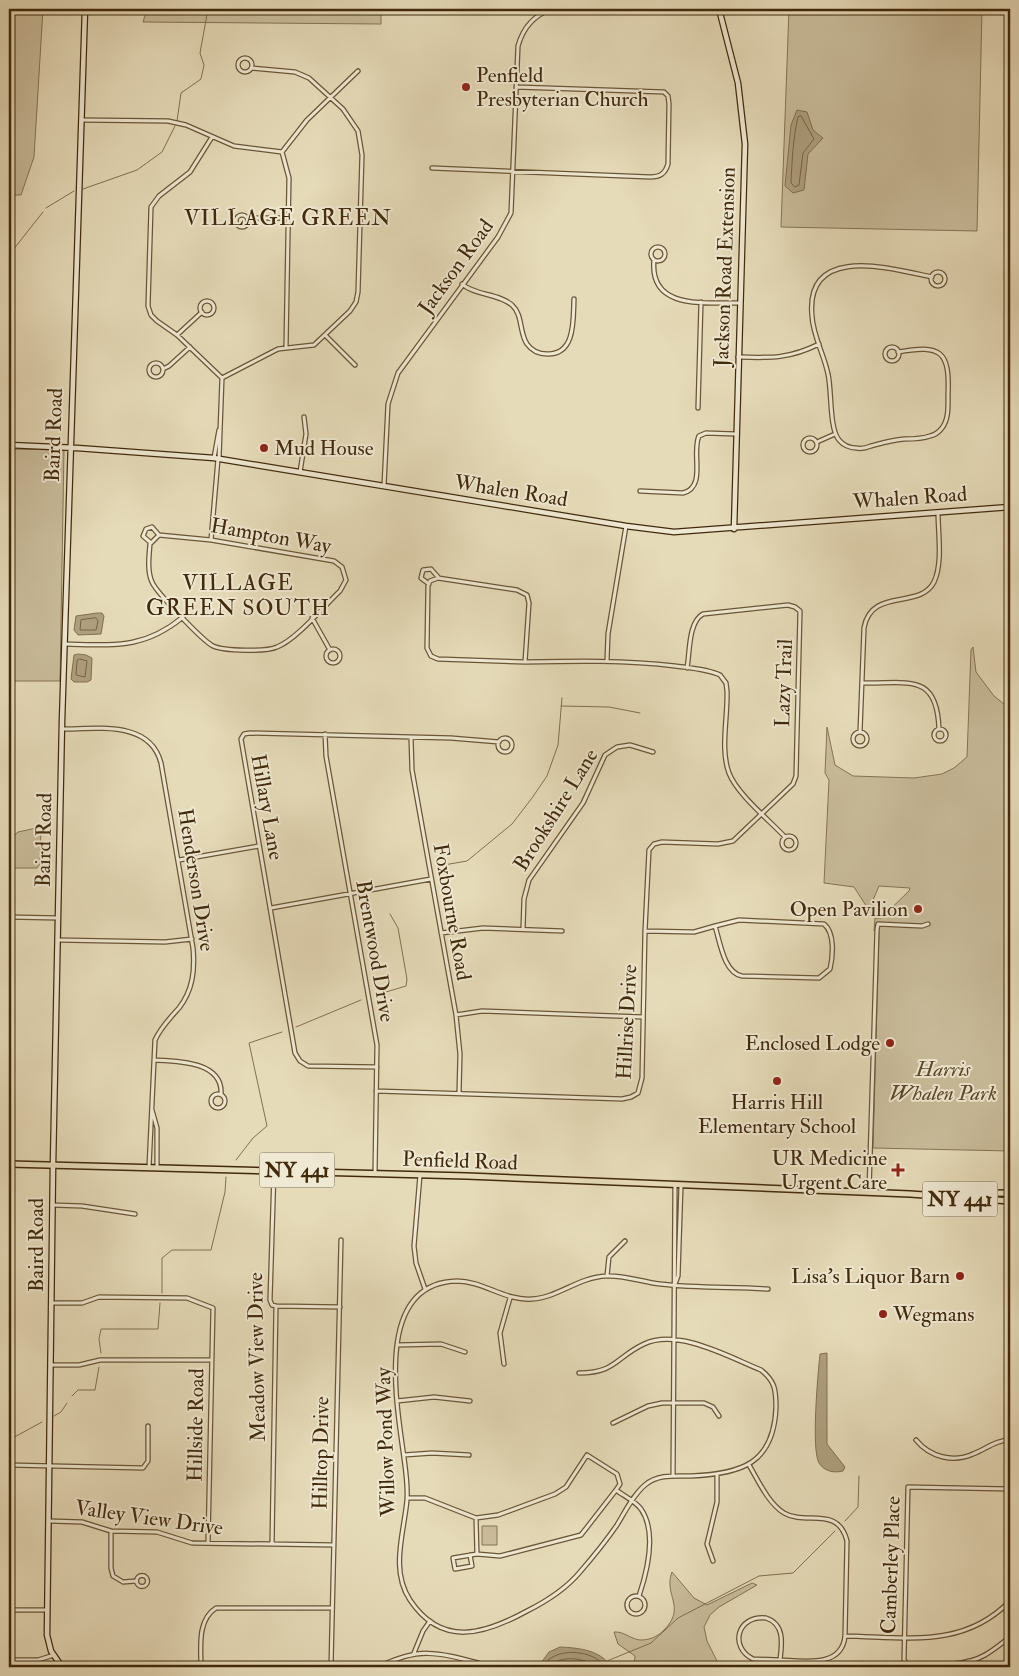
<svg xmlns="http://www.w3.org/2000/svg" width="1019" height="1676" viewBox="0 0 1019 1676" font-family="'IM FELL Double Pica',serif">
<rect width="100%" height="100%" fill="#e6dbb9"/>
<filter id="stains"><feTurbulence type="fractalNoise" baseFrequency=".004" numOctaves="4"/><feColorMatrix values="0 0 0 0 .2 0 0 0 0 .09 0 0 0 0 .02 0 0 0 .5 -.17"/></filter>
<radialGradient id="worn" r=".72"><stop offset=".6" stop-color="#630" stop-opacity="0"/><stop offset="1" stop-color="#630" stop-opacity=".3"/></radialGradient>
<!-- green -->
<path fill="#cabd9c" stroke="#867454" d="M9 9H43L34 157 21 195H9Z
M147 9H381V24L143 22Z
M789 9H982L977 231 781 227Z
M9 449 64 450 60 681H9Z
M973 647 976 672 994 696 1010 709V1151L873 1148 879 932 874 931 875 918H881L909 891 910 888 879 886 873 900 872 915 854 887 824 883 829 780 825 773 827 727 835 765 853 776 914 778 942 774 954 768 967 757 971 650Z
M41 827 40 864 37 868H9V840L18 832Z
M482 1526H497V1545H482Z
M672 1572 694 1598 707 1605 752 1583 757 1585 719 1607 710 1615 704 1627 707 1641 720 1667H634L635 1656 618 1644 614 1632C625 1631 632 1641 643 1640 652 1639 658 1636 664 1630 687 1607 663 1595 672 1572Z"/>
<!-- water -->
<path fill="#ae9f7e" stroke="#827050" d="M797 110 807 112 813 130 823 138 808 154 804 190 793 193 785 186 791 125Z
M97 613H102L104 616 101 634 78 635 74 630 76 616Z
M78 654 86 655 92 658 91 680 87 682H74L71 679 74 655Z
M827 1353V1444L845 1467 843 1471C834 1473 825 1472 819 1463 811 1449 818 1373 820 1354Z
M560 1647C579 1648 601 1650 611 1667H538L549 1652Z"/>
<g fill="none" stroke-linecap="round" stroke-linejoin="round">
<!-- shore -->
<path stroke="#786445" stroke-width="1" d="M801 116 814 139 803 153 799 185 795 187 791 183C792 161 793 138 798 117Z
M96 618 98 621 96 630H80L81 620Z
M80 659 87 661 85 677 76 675 77 661Z
M543 1667C552 1646 595 1649 605 1667
M549 1667C560 1654 585 1658 598 1667"/>
<!-- stream -->
<path stroke="#827050" stroke-width="1" d="M177 121 181 93 201 79 204 65 200 53 208 9
M83 189 137 170 162 152 175 126
M46 208 74 191
M9 255 43 212
M561 706 609 707 640 713
M438 866 467 861 512 824 532 798 547 776 558 745 562 698
M376 995 406 986 407 979 398 928 390 914
M296 1027 361 1000
M236 1160 253 1138 267 1126 249 1043 282 1032
M162 1293V1258L172 1250H211L225 1192 226 1177
M101 1353 99 1339 101 1329H158L160 1303
M72 1396 78 1390H95L99 1367
M54 1416 61 1412 67 1403
M9 1440 42 1422
M845 1521 858 1507 859 1476
M607 1661 651 1643 678 1618 759 1576 793 1573 835 1531"/>
<defs>
<path id="street" d="M238 65a7 7 0 1 1 14 0a7 7 0 1 1-14 0Z
M82 120 168 121 186 125 234 146 282 152 289 178 286 347
M212 137 190 172 159 196 151 207 148 306 151 315 157 321 177 335 222 378 219 459
M282 152 307 120 358 71
M432 168 650 177C660 177 665 174 668 164L669 104 668 96 664 92 516 87
M236 221a6 6 0 1 1 12 0a6 6 0 1 1-12 0Z
M248 218H288
M651 254a7 7 0 1 1 14 0a7 7 0 1 1-14 0Z
M654 260C649 311 707 302 740 303
M931 279a7 7 0 1 1 14 0a7 7 0 1 1-14 0Z
M462 284C476 296 498 293 512 305 523 315 519 332 527 344 532 351 539 354 547 354 576 355 573 319 574 299
M200 308a7 7 0 1 1 14 0a7 7 0 1 1-14 0Z
M177 335 202 312
M326 336 355 365
M885 354a7 7 0 1 1 14 0a7 7 0 1 1-14 0Z
M898 352C941 344 950 351 948 395 948 406 949 419 942 428 939 432 935 435 930 436 922 439 912 439 904 439 892 440 882 443 871 446 866 448 861 449 856 448 850 448 843 445 839 440 829 428 832 391 828 374 824 354 813 336 812 316 805 244 889 268 932 277
M738 357C770 358 789 359 819 344
M149 370a7 7 0 1 1 14 0a7 7 0 1 1-14 0Z
M163 369 169 366 190 347
M222 378 278 349 314 345 350 311 356 302 358 292 362 155 358 131 343 109 309 78 295 72 252 68
M698 408 701 302
M803 445a7 7 0 1 1 14 0a7 7 0 1 1-14 0Z
M817 442 835 434
M214 458 219 430
M300 472 306 434 304 417
M384 486 388 404 398 373 498 237 511 213 518 46C523 28 534 15 552 9
M640 491 683 493C707 487 691 453 699 436L706 433 736 434
M159 535 211 540 334 561 342 567 346 580 340 591C324 606 296 640 277 647 266 652 224 651 213 646 203 641 156 592 152 582 147 571 149 556 150 544Z
M211 540 218 459
M151 543 143 536 146 529 152 527 159 535
M438 578 517 590 527 595 529 603 525 662 438 659 431 656 427 648 428 586 430 581Z
M429 584 421 578 423 570 431 569 438 577
M312 618 330 650
M65 644C112 645 143 650 183 617
M326 656a7 7 0 1 1 14 0a7 7 0 1 1-14 0Z
M607 661 608 634 626 526
M525 662C575 661 625 660 675 666 690 668 707 669 720 675L726 683 727 691C728 717 720 749 729 773 737 794 769 820 785 837
M863 683C908 684 937 672 939 729
M934 735a6 6 0 1 1 12 0a6 6 0 1 1-12 0Z
M62 729C97 729 150 720 161 763L193 948C195 970 193 990 179 1008 170 1018 161 1027 155 1040L149 1167
M860 732 864 628C871 587 920 610 934 582 943 563 938 533 938 512
M853 739a7 7 0 1 1 14 0a7 7 0 1 1-14 0Z
M325 734 326 756 377 1045 375 1173
M411 737 412 770 456 1015 460 1054 459 1093
M498 745a7 7 0 1 1 14 0a7 7 0 1 1-14 0Z
M782 843a7 7 0 1 1 14 0a7 7 0 1 1-14 0Z
M179 860 259 846
M271 908 431 879
M9 917 58 918
M739 920 824 924C835 933 833 956 830 969L819 978 742 976C724 973 720 942 715 926Z
M523 929 524 899 529 880 583 803 605 755 617 747 630 745 653 752
M645 931 694 932 715 926
M441 933 483 928 562 931
M58 940 165 942 192 939
M456 1015 482 1011 643 1017
M154 1060C177 1061 224 1061 221 1095
M377 1067 308 1066 300 1061 295 1053 241 739 244 734 250 733 451 738 499 742
M376 1091 622 1099 631 1097 638 1093 642 1078 645 931 649 850 654 844 662 842 718 844 733 841 793 784 796 776 800 611 795 607 788 605 703 614C688 622 690 653 687 668
M211 1101a7 7 0 1 1 14 0a7 7 0 1 1-14 0Z
M152 1110 157 1128V1167
M274 1171 270 1300 272 1305 276 1306
M420 1175 414 1246 416 1263 425 1289
M869 1192 877 930 878 924 922 926 928 924
M52 1205 82 1206 135 1214
M607 1276 609 1257 625 1241
M675 1284 678 1276 681 1186
M52 1303H82L99 1297 187 1298 213 1308 208 1543
M276 1306 340 1307
M397 1345 441 1344 465 1352
M504 1364 500 1333 510 1298
M51 1365H79L100 1360H212
M579 1373C616 1373 616 1357 644 1344 678 1328 729 1357 761 1370 775 1381 776 1390 776 1407 774 1464 741 1474 691 1476 675 1476 658 1474 645 1485 633 1495 625 1512 617 1525 606 1541 593 1557 580 1572 565 1590 547 1601 527 1611 485 1634 442 1648 410 1600 390 1570 404 1533 407 1500 408 1486 406 1472 404 1458 397 1405 373 1283 457 1281 483 1281 505 1301 532 1299 557 1298 579 1277 606 1276 625 1275 642 1282 660 1284 695 1288 733 1287 768 1289
M397 1401 434 1397 470 1401
M613 1423 648 1406 662 1403H704L713 1407 719 1416
M916 1440C930 1457 953 1463 973 1454 986 1449 996 1440 1010 1440
M404 1455 432 1453 469 1455
M9 1465 143 1468 148 1461V1426
M749 1465C758 1480 768 1503 784 1513 806 1526 838 1505 847 1541L845 1636C842 1668 804 1661 780 1660
M673 1476 675 1186
M1010 1489 908 1487 904 1660 907 1664C932 1664 962 1668 985 1655 994 1650 1002 1643 1010 1637
M407 1498H425L476 1518 498 1515 555 1494 566 1487 587 1455 617 1474 620 1484 616 1490C624 1496 635 1501 641 1509 657 1532 647 1572 639 1596
M476 1518 477 1554 500 1556 581 1535 616 1490
M49 1521 82 1522 111 1531 157 1532 192 1543 334 1545
M111 1531V1568L113 1576 123 1582 136 1581
M272 1544 276 1306
M470 1555 472 1566 455 1569 453 1558 477 1554
M713 1561 707 1544 717 1502V1475
M136.5 1581a5.5 5.5 0 1 1 11 0a5.5 5.5 0 1 1-11 0Z
M627 1605a9 9 0 1 1 18 0a9 9 0 1 1-18 0Z
M1007 1605 1010 1609
M9 1610H47
M766 1618C785 1624 782 1644 780 1660L753 1659C729 1647 737 1615 766 1618Z
M845 1636C906 1637 963 1649 1010 1601
M414 1653 423 1631 430 1621
M9 1660H38L54 1655
M201 1667C201 1647 197 1620 216 1608H332
M331 1667 341 1240
M379 1667C418 1647 437 1652 478 1663
M968 1667V1661"/>
<path id="secondary" d="M719 9 738 83 745 144 734 529
M9 445 77 448 214 458 626 526 674 532 1010 507
M62 1667 51 1651 47 1635 53 1165 62 721 85 9"/>
<path id="primary" d="M9 1164 467 1176 910 1194 1010 1201
M928 1194 1010 1193"/>
</defs>
<!-- street casing -->
<use href="#street" stroke="#6a5637" stroke-width="5.5"/>
<!-- secondary casing -->
<use href="#secondary" stroke="#412a0c" stroke-width="7"/>
<!-- primary casing -->
<use href="#primary" stroke="#412a0c" stroke-width="8"/>
<!-- street -->
<use href="#street" stroke="#efe8d2" stroke-width="3"/>
<!-- secondary -->
<use href="#secondary" stroke="#efe8d2" stroke-width="4.5"/>
<!-- primary -->
<use href="#primary" stroke="#e6dbb9" stroke-width="5"/>
</g>
<!-- markers -->
<g fill="#8f2418" stroke="#efe8d2" stroke-width="2">
<circle cx="466" cy="87" r="5"/>
<circle cx="264" cy="448" r="5"/>
<circle cx="918" cy="909" r="5"/>
<circle cx="890" cy="1043" r="5"/>
<circle cx="777" cy="1081" r="5"/>
<path d="M895.5 1162.5h5v5h5v5h-5v5h-5v-5h-5v-5h5z"/>
<circle cx="960" cy="1276" r="5"/>
<circle cx="883" cy="1314" r="5"/>
</g>
<g text-anchor="middle" dominant-baseline="central" stroke-width="4" stroke-linejoin="round" paint-order="stroke">
<!-- shield labels -->
<g fill="#efe8d2" stroke="#756347" stroke-width="1">
<rect x="259.5" y="1152.5" width="75" height="35" rx="4"/>
<rect x="922.5" y="1181.5" width="75" height="35" rx="4"/>
</g>
<g font-size="20" font-weight="bold" fill="#412a0c">
<text x="297" y="1170">NY 441</text>
<text x="960" y="1199">NY 441</text>
</g>
<!-- poi labels -->
<g font-size="21" fill="#412a0c" stroke="#efe8d2" text-anchor="end">
<text x="476" y="75" text-anchor="start">Penfield<tspan x="476" dy="24">Presbyterian Church</tspan></text>
<text x="274" y="448" text-anchor="start">Mud House</text>
<text x="908" y="909">Open Pavilion</text>
<text x="880" y="1043">Enclosed Lodge</text>
<text x="777" y="1102" text-anchor="middle">Harris Hill<tspan x="777" dy="24">Elementary School</tspan></text>
<text x="887" y="1158">UR Medicine<tspan x="887" dy="24">Urgent Care</tspan></text>
<text x="950" y="1276">Lisa's Liquor Barn</text>
<text x="893" y="1314" text-anchor="start">Wegmans</text>
</g>
<!-- street labels -->
<g font-size="21" fill="#412a0c" stroke="#efe8d2">
<text transform="translate(456 267) rotate(-54)">Jackson Road</text>
<text transform="translate(725 267) rotate(-88)">Jackson Road Extension</text>
<text transform="translate(54 435) rotate(-88)">Baird Road</text>
<text transform="translate(511 491) rotate(9)">Whalen Road</text>
<text transform="translate(910 498) rotate(-4)">Whalen Road</text>
<text transform="translate(271 536) rotate(10)">Hampton Way</text>
<text transform="translate(784 683) rotate(-88)">Lazy Trail</text>
<text transform="translate(267 807) rotate(80)">Hillary Lane</text>
<text transform="translate(556 810) rotate(-58)">Brookshire Lane</text>
<text transform="translate(44 840) rotate(-89)">Baird Road</text>
<text transform="translate(196 880) rotate(81)">Henderson Drive</text>
<text transform="translate(452 912) rotate(80)">Foxbourne Road</text>
<text transform="translate(375 951) rotate(80)">Brentwood Drive</text>
<text transform="translate(627 1022) rotate(-87)">Hillrise Drive</text>
<text transform="translate(460 1161) rotate(2)">Penfield Road</text>
<text transform="translate(36 1245) rotate(-90)">Baird Road</text>
<text transform="translate(257 1357) rotate(-91)">Meadow View Drive</text>
<text transform="translate(196 1425) rotate(-89)">Hillside Road</text>
<text transform="translate(386 1442) rotate(-92)">Willow Pond Way</text>
<text transform="translate(321 1453) rotate(-89)">Hilltop Drive</text>
<text transform="translate(149 1518) rotate(8)">Valley View Drive</text>
<text transform="translate(891 1565) rotate(-88)">Camberley Place</text>
</g>
<!-- park labels -->
<g font-size="21" font-style="italic" fill="#5c4729" stroke="#efe8d2">
<text x="943" y="1069">Harris<tspan x="943" dy="24">Whalen Park</tspan></text>
</g>
<!-- neighbourhood labels -->
<g font-size="22" letter-spacing="1" fill="#412a0c" stroke="#efe8d2">
<text x="288" y="218">VILLAGE GREEN</text>
<text x="238" y="583">VILLAGE<tspan x="238" dy="25">GREEN SOUTH</tspan></text>
</g>
</g>
<!-- margin -->
<rect width="1019" height="1676" fill="none" stroke="#e6dbb9" stroke-width="30"/>
<rect x="10" y="10" width="999" height="1656" fill="none" stroke="#412a0c" stroke-width="2.5"/>
<rect x="15" y="15" width="989" height="1646" fill="none" stroke="#412a0c"/>
<rect width="100%" height="100%" filter="url(#stains)"/>
<rect width="100%" height="100%" fill="url(#worn)"/>
</svg>
